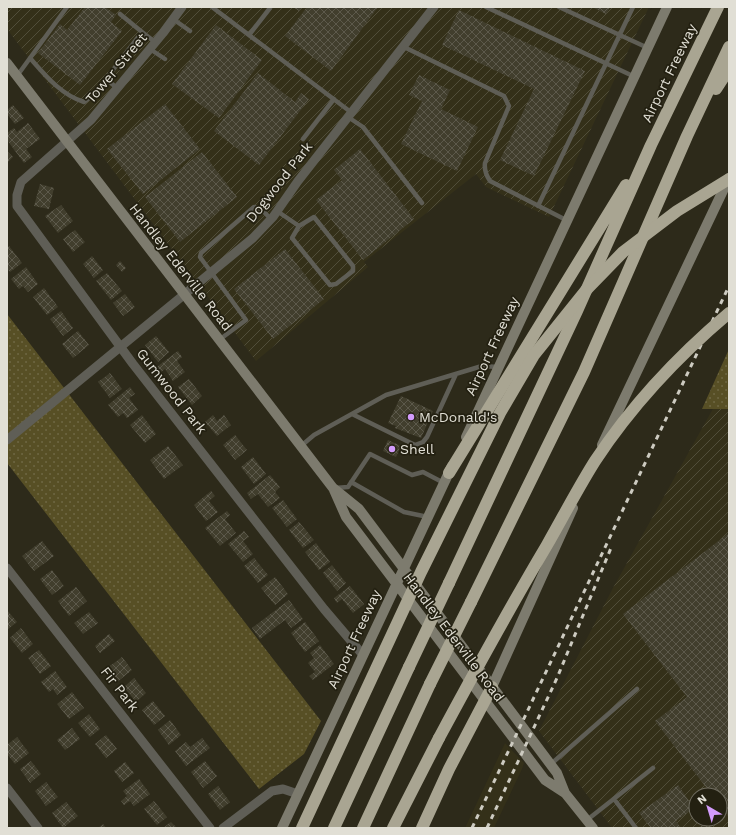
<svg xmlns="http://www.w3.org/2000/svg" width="736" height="835" viewBox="0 0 736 835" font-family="'Work Sans',sans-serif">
<defs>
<pattern id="industrial-furrows" width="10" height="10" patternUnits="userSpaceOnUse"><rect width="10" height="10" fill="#343019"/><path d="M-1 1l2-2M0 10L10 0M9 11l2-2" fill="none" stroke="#514e3a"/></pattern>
<pattern id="grass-dots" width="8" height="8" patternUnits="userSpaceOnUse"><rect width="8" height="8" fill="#574f25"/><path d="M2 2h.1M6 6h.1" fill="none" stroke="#6f6844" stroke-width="1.8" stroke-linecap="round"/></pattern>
<pattern id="building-cross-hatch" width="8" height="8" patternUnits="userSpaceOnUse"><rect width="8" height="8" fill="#413e2d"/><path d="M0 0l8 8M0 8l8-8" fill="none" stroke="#5c594b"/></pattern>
</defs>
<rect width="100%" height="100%" fill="#2d2a1a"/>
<!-- built -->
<path fill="#343019" d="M505 743 524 763 522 769 494 828H465Z"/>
<!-- industrial -->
<path fill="url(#industrial-furrows)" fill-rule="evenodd" d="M7 7H649L549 217 486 187 476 174 364 262 368 267 256 361 7 29Z
M729 380V828H612L539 731 613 588ZM696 795H720V819H696Z"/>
<!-- grass -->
<path fill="url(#grass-dots)" d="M7 314 321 721 304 754 259 789 7 463Z
M729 349V409H702Z"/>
<!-- building -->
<path fill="url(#building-cross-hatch)" d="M85 7H105L116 15 111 22 122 31 80 85 38 53 60 24 67 30Z
M293 7H302L299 11Z
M307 7H378L331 71 285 36Z
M592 7H610L606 14Z
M459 10 585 71 534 176 500 160 534 89 442 45Z
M216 25 262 60 219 118 172 84Z
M258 73 295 102 301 93 309 99 259 165 214 131Z
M419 75 450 90 441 109 478 127 457 171 401 144 422 101 409 95Z
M165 104 200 149 143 194 107 149Z
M13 105 24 118 15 124 7 114V110Z
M28 123 40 139 26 149 32 157 24 163 7 140V133L14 128 17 132Z
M360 149 414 219 363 260 316 200 342 180 334 170Z
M7 151 13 157 7 163Z
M202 152 237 197 180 242 145 197Z
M40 184 54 188 49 209 34 206Z
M61 205 73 221 58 233 45 216Z
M75 230 85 242 73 252 63 239Z
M9 246 22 263 10 272 7 269V248Z
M285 249 324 299 273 339 234 289Z
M92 256 103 270 94 278 83 264Z
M120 261 126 268 122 272 116 265Z
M26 267 38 284 28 292 23 286 19 289 11 279Z
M107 273 122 291 111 300 96 281Z
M44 288 58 307 47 315 33 297Z
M125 294 135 307 123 316 113 303Z
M61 311 73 328 63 336 50 319Z
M78 331 89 345 73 358 62 344Z
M156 336 169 352 158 362 145 345Z
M178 351 182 357 177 361 185 372 173 381 165 369 158 374 154 369Z
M110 373 122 389 110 398 98 382Z
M189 379 202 396 192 405 178 387Z
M130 387 135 394 129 398 138 410 127 418 123 413 118 417 108 405Z
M401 396 433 411 421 438 395 428 396 426 388 423Z
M142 415 156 434 145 443 130 425Z
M213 415 217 421 224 415 231 425 217 436 205 422Z
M235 435 247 450 235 460 223 445Z
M388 440 401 446 396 457 383 451Z
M168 446 183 465 164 479 150 460Z
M253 457 266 474 254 484 241 467Z
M270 475 280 487 275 492 280 498 268 507 258 494 251 499 247 493Z
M211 491 215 496 209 501 218 512 206 521 194 505Z
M283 500 297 519 287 527 272 508Z
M227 511 230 515 225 519 236 533 220 546 205 528Z
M299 522 314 540 303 548 289 530Z
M244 531 249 537 243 541 253 554 243 562 228 544Z
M729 533V817L720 805V795H712L655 721 687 697 623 614Z
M42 541 54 556 34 571 22 556Z
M316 543 330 562 319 570 305 552Z
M254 558 268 575 258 583 244 566Z
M332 565 346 583 337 591 323 573Z
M52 570 64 586 52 595 40 579Z
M275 577 288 594 275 605 261 588Z
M350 586 364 604 353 613 342 599 337 603 334 598Z
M76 587 87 601 69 616 58 601Z
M289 600 303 619 291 628 285 620 260 639 252 628Z
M7 610 17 622 7 630Z
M89 612 98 623 83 634 74 623Z
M305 622 319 641 305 652 291 633Z
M21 628 33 644 22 653 10 638Z
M109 634 115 641 100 653 95 646Z
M320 645 334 664 313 680 309 676 315 672 308 663 314 658 310 653Z
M39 650 51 666 40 674 28 658Z
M122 657 132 670 117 682 106 669Z
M55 671 67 687 57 695 53 689 49 692 41 682Z
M134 678 146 693 136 702 124 687Z
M72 692 84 708 69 719 57 704Z
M153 701 165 716 154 725 142 710Z
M89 714 100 729 90 737 78 723Z
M170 720 181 735 169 745 158 730Z
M72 728 80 739 65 750 57 740Z
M106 735 117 749 106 758 95 744Z
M17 737 29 753 15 764 7 754V745Z
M202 738 210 748 186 766 175 751 186 742 190 747Z
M31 761 41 774 30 783 20 769Z
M205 761 217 776 203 788 191 772Z
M125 762 134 773 122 782 114 771Z
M139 779 150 794 134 806 130 801 124 805 121 801 127 796 123 791Z
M46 782 58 797 46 806 35 791Z
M678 785 694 808 676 821 681 828H651L639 813Z
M218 786 230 802 220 810 208 794Z
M154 801 167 817 157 825 144 809Z
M66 802 78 816 63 828 52 813Z
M707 821 712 828H698Z
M171 822 177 828H163Z
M103 824 106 828H98Z"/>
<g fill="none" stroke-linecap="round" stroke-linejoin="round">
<!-- lane -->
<path stroke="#5f5e56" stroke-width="4.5" d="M212 7 352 113
M486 7 635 77
M559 7 648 48
M173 19 190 31
M142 32 155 42
M249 35 270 8
M404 47 504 96 509 106 485 163C484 170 486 175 490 181L568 221
M150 49 165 59
M30 58C45 75 61 95 84 102L96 92 142 32 120 14
M17 76 67 7
M106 79 117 88
M348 117 363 127 422 203
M303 139 334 99
M538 206 633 7
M277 211 299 226 314 217 353 266V271L336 284 330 285 292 238 299 226
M219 340 246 320 200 257 201 253 254 207 261 209 271 219
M352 414 415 445 423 442 427 437 456 374
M301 446 314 435 386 395 482 366 498 367
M351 482 404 512 428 517
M335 488 348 487 370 454 412 475 423 472 444 483
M551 764 637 689
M614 799 636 828
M587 820 653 768"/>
<!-- street -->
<path stroke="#5f5e56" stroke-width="9" d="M182 7 163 33 91 120 21 182 17 195V206L133 364 324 609 363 655
M7 440 253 238 273 217 298 181 434 7
M7 568 210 828
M7 788 38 828
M223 828 272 791 283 789 298 794"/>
<!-- secondary -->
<path stroke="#7d7b6e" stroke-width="10" d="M7 63 333 488 359 509 557 773 565 793 593 828
M466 437 667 7
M602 445 729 178
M334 490 346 517 545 780 565 793
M492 687 573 508
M282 828 452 466"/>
<!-- highway -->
<path stroke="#a9a592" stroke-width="12" d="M716 89 729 69
M449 473 626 185
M449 583 577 311 651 145 718 7
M471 602 584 372 687 136 729 47
M334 828 409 667
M363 828 430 684
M393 828 439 738
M422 828 449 769 492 687"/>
<!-- rail -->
<path stroke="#cdcbc1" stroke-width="3" stroke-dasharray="5 5" stroke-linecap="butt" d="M472 828 729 286
M487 828 557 678 611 548"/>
<!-- highway-bridge -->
<path stroke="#a9a592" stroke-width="12" d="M409 667 449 583
M430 684 471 602
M439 738C474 673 509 609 547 545 563 517 578 488 595 461 632 405 678 356 729 313
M302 828 421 572 500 413 534 355 587 289 623 252 677 211 729 179"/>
</g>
<!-- markers -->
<g fill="#d39cfc" stroke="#232011" stroke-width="1.5">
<circle cx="411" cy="417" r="4"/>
<circle cx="392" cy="449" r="4"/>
</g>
<g text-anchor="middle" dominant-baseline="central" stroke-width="3.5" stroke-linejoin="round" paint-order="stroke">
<!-- street labels -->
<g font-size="14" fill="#e1dfd5" stroke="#232011">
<text transform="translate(116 68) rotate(-50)">Tower Street</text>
<text transform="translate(669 73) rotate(-64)">Airport Freeway</text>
<text transform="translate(279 182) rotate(-52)">Dogwood Park</text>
<text transform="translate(181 267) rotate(52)">Handley Ederville Road</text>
<text transform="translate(492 346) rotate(-65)">Airport Freeway</text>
<text transform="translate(172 391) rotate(52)">Gumwood Park</text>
<text transform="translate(454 637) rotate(53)">Handley Ederville Road</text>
<text transform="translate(354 639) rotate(-65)">Airport Freeway</text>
<text transform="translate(120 689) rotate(52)">Fir Park</text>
</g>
<!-- poi labels -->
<g font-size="14" fill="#e1dfd5" stroke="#232011" text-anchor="start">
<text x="419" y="417">McDonald's</text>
<text x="400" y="449">Shell</text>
</g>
</g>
<!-- border -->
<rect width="736" height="835" fill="none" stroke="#e1dfd5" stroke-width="16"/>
<!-- north arrow -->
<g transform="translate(708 807) rotate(322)"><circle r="19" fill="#232011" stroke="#6f6c5f"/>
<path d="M0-3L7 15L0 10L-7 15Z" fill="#d39cfc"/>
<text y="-6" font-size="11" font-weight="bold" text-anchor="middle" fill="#e1dfd5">N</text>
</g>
</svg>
